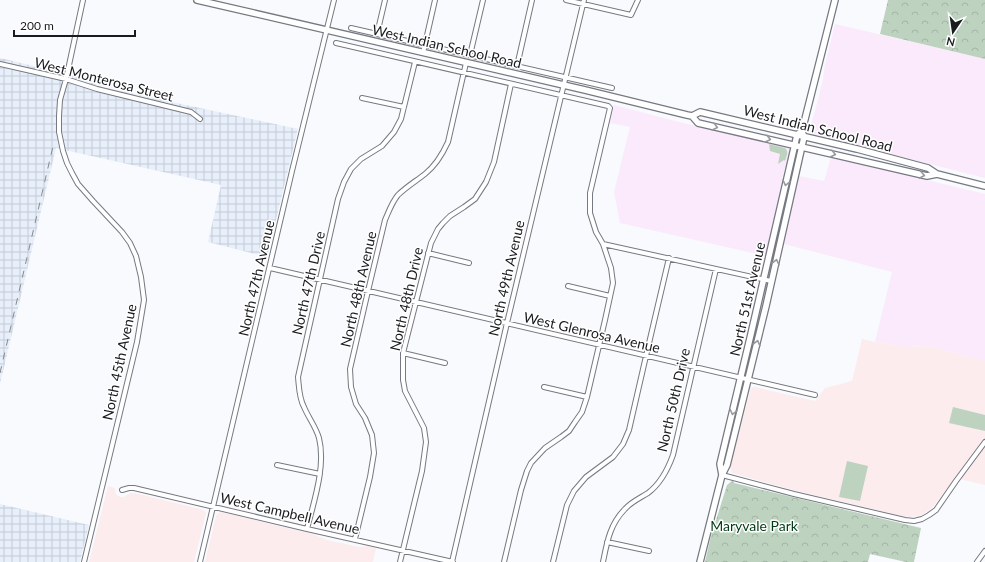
<svg xmlns="http://www.w3.org/2000/svg" width="985" height="562" viewBox="0 0 985 562" font-family="Lato,sans-serif">
<defs>
<pattern id="industrial-grid" width="8" height="8" patternUnits="userSpaceOnUse"><rect width="8" height="8" fill="#e7effa"/><path d="M0 4h8M4 0v8" fill="none" stroke="#c6ccd6"/></pattern>
<pattern id="forest-crowns" width="20" height="18" patternUnits="userSpaceOnUse"><rect width="20" height="18" fill="#bdd3c0"/><path d="M2 6a3 3 0 1 1 6 0M12 15a3 3 0 1 1 6 0" fill="none" stroke="#a2b5a5"/></pattern>
</defs>
<rect width="100%" height="100%" fill="#f8fafe"/>
<!-- commercial -->
<path fill="#fbeafb" d="M835 24 985 59V178L811 134 809 129 814 115 823 79 825 65Z
M614 105 683 123 785 147 789 149 790 154 785 167 782 178V187L766 256 620 223 614 192 630 127 610 123Z
M831 157 985 194V361L928 346 906 347 875 342 892 272 784 244 799 176 824 181Z"/>
<!-- industrial -->
<path fill="url(#industrial-grid)" d="M0 58 72 75 102 87 298 129 267 257 208 242 221 185 56 148 0 384Z
M0 504 89 525 80 562H0Z"/>
<!-- education -->
<path fill="#fcecee" d="M862 339 875 342 906 347 928 346 985 361V485L956 478 931 509 920 516 910 517 901 516 789 489 732 473 730 467 751 388 755 387 815 401 825 388 852 381Z
M108 486 115 488 116 494 120 497H124L130 493H135L204 510 206 513 194 562H89Z
M221 512 313 534 327 540 359 547 367 546 376 548 373 562H205L216 516 217 514Z"/>
<!-- grass -->
<path fill="#bdd3c0" d="M769 144 785 148C789 152 787 155 785 161L784 160 778 164 780 154 770 151Z
M953 407 985 415V431L949 423Z
M847 461 868 466 860 501 839 497Z"/>
<!-- forest -->
<path fill="url(#forest-crowns)" d="M888 0H985V59L880 34Z
M732 481 734 482V483L921 528 914 562H906L870 554 868 562H705L711 536 727 485Z"/>
<g fill="none" stroke-linecap="round" stroke-linejoin="round">
<defs>
<path id="minor" d="M83 0 66 79 60 100 59 116V132L63 151 67 163 72 173 78 184 93 201 122 232 130 243 136 256 141 277 144 300 137 342 84 562
M566 0 631 15 638 0
M351 28 612 88
M377 34 385 0
M336 43 608 106 610 108 590 193V213L596 232 603 244 611 268 613 283 605 320 587 397 582 412 575 422 569 431 561 437 545 448 531 463 527 471 521 490 504 562
M423 53 435 0
M470 55 483 0
M0 64 66 79 97 89 191 112 200 119
M517 66 532 0
M362 98 404 107
M603 244 771 281
M428 253 469 263
M270 268 815 395
M568 286 610 296
M403 353 445 363
M544 387 587 397
M277 465 320 474
M722 475 794 494 905 520 914 521 922 519 929 515 936 510 956 481 985 442
M122 490 129 488H134L307 529 453 562
M307 529C314 501 326 466 319 438 316 427 308 417 304 407 299 398 299 387 298 377L338 199 344 182 351 169 361 159 382 146 394 132 401 119 415 62
M355 539 370 477 374 453 372 435 365 418 356 404 351 387 350 369 368 291 385 220C389 211 392 202 398 195 406 187 416 181 425 174 435 166 443 153 448 142L466 63
M607 542 649 551
M200 562 292 171 334 0
M400 562 422 471 426 442 424 428 405 391 403 380V353L431 243 438 229 443 223 450 216 464 207 475 199 486 182 494 162 511 84
M452 562 507 323 584 0
M553 562 567 505 574 491 586 477 613 457 623 444 629 430 646 356 669 258
M603 562C607 542 610 524 625 509 631 502 640 498 648 493 660 484 668 469 673 455L716 269
M977 562 985 551"/>
<path id="major" d="M197 0 585 90 687 115 692 116 698 123 927 176 937 174
M692 116 700 112 857 149 928 168 937 174 985 186
M722 475 720 464 751 334 797 135 802 131
M700 562 722 475 727 465 766 306 804 137 802 131 835 0"/>
</defs>
<!-- minor casing -->
<use href="#minor" stroke="#757981" stroke-width="6"/>
<!-- major casing -->
<use href="#major" stroke="#757981" stroke-width="8"/>
<!-- minor -->
<use href="#minor" stroke="#fff" stroke-width="4"/>
<!-- major -->
<use href="#major" stroke="#fff" stroke-width="5.5"/>
<!-- rail -->
<path stroke="#87898c" stroke-width="1" stroke-dasharray="7 7" stroke-linecap="butt" d="M0 373 54 142"/>
</g>
<!-- one-way arrows -->
<defs><path id="oneway-chevron" d="M-2-3.5L2.5 0L-2 3.5" fill="none" stroke-width="1.6" stroke-linecap="round" stroke-linejoin="round"/></defs>
<g stroke="#98989a">
<use href="#oneway-chevron" transform="translate(715 127) rotate(14)"/>
<use href="#oneway-chevron" transform="translate(768 139) rotate(13)"/>
<use href="#oneway-chevron" transform="translate(833 154) rotate(13)"/>
<use href="#oneway-chevron" transform="translate(922 175) rotate(10)"/>
<use href="#oneway-chevron" transform="translate(786 183) rotate(103)"/>
<use href="#oneway-chevron" transform="translate(776 262) rotate(-77)"/>
<use href="#oneway-chevron" transform="translate(757 343) rotate(-76)"/>
<use href="#oneway-chevron" transform="translate(733 412) rotate(103)"/>
</g>
<g text-anchor="middle" dominant-baseline="central" stroke-width="3" stroke-linejoin="round" paint-order="stroke">
<!-- street labels -->
<g font-size="14" fill="#191b1e" stroke="#fff">
<text transform="translate(447 46) rotate(13)">West Indian School Road</text>
<text transform="translate(104 79) rotate(14)">West Monterosa Street</text>
<text transform="translate(818 128) rotate(14)">West Indian School Road</text>
<text transform="translate(256 278) rotate(-77)">North 47th Avenue</text>
<text transform="translate(506 278) rotate(-77)">North 49th Avenue</text>
<text transform="translate(308 283) rotate(-77)">North 47th Drive</text>
<text transform="translate(358 289) rotate(-77)">North 48th Avenue</text>
<text transform="translate(406 299) rotate(-77)">North 48th Drive</text>
<text transform="translate(747 299) rotate(-77)">North 51st Avenue</text>
<text transform="translate(592 332) rotate(13)">West Glenrosa Avenue</text>
<text transform="translate(119 362) rotate(-78)">North 45th Avenue</text>
<text transform="translate(673 400) rotate(-77)">North 50th Drive</text>
<text transform="translate(290 513) rotate(13)">West Campbell Avenue</text>
</g>
<!-- park labels -->
<g font-size="14" fill="#003914" stroke="#fff">
<text x="754" y="525">Maryvale Park</text>
</g>
</g>
<!-- north arrow -->
<g transform="translate(953 32) rotate(193)" stroke="#ffffff" stroke-width="3" paint-order="stroke">
<path d="M0-3L7 15L0 10L-7 15Z" fill="#191b1e"/>
<text y="-6" font-size="11" font-weight="bold" text-anchor="middle" fill="#191b1e">N</text>
</g>
<!-- scale -->
<path d="M14 30v6h121v-6" fill="none" stroke="#191b1e" stroke-width="2"/>
<text x="20" y="30" font-size="12" fill="#191b1e" stroke="#ffffff" stroke-width="3" paint-order="stroke">200 m</text>
</svg>
